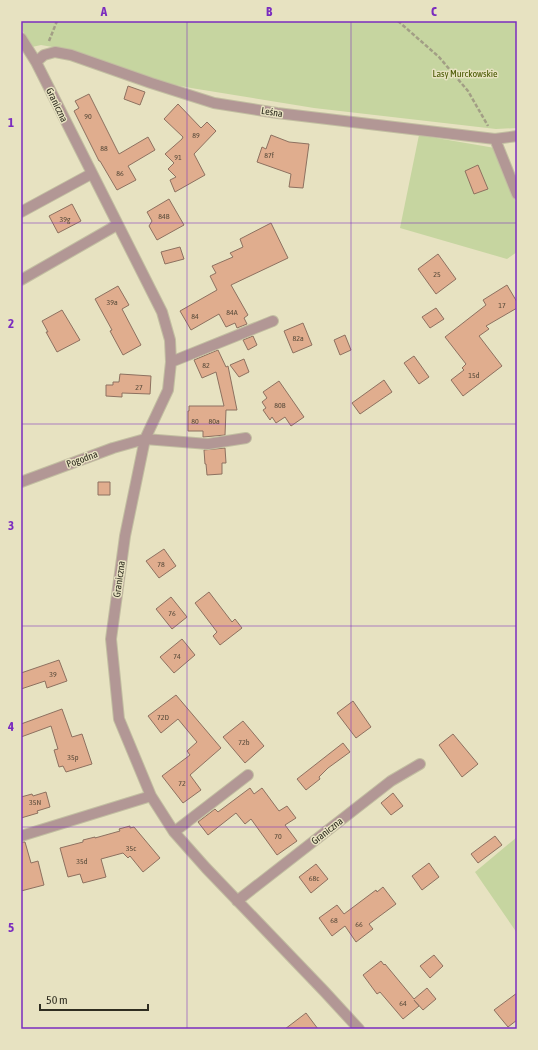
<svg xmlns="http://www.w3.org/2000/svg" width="538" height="1050" viewBox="0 0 538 1050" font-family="'Asap Condensed',sans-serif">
<rect width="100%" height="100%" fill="#e7e2c1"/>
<!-- green -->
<path fill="#c6d5a0" d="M21 21H517V128L496 129 314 108 191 88 160 82 70 50 41 45 32 47 21 28Z
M419 135 495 148 517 205V252L507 259 400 228Z
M517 837V933L475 872Z"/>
<!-- building -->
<path fill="#e0ad8e" stroke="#8d7160" d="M128 86 145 92 140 105 124 99Z
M89 94 119 154 148 137 155 150 128 166 136 180 117 190 100 161H99L74 111 79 108 75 101Z
M178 104 201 128 207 122 216 131 194 154 205 175 175 192 170 180 176 177 168 169 174 163 165 154 182 139 183 137 164 119Z
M271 135 289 142 309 144 303 188 289 187 291 174 257 162 262 147 266 149Z
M478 165 488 189 474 194 465 171Z
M169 199 184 225 157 240 149 226 152 221 147 212Z
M72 204 81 221 58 233 49 216Z
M271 223 288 258 231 285 248 315 244 318 247 324 237 328 235 323 226 327 219 314 191 330 180 311 217 290 210 276 216 273 212 266 233 257 230 253 243 247 240 239Z
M180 247 184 259 165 264 161 252Z
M438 254 456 279 436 294 418 269Z
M507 285 517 302V308L486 326 489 329 479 336 502 366 463 396 451 380 464 370 462 368 466 364 445 337 486 305 483 300Z
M118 286 129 305 122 309 141 345 123 355 110 331 112 330 95 299Z
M436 308 444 319 430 328 422 317Z
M62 310 80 340 57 352 46 332H48L42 321Z
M303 323 312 345 293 353 284 331Z
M345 335 351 350 340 355 334 340Z
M253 336 257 345 248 350 243 340Z
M218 350 226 367 228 366 237 410H226L225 435 203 437V431H188V411H189V406H224L216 372 202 378 194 360Z
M414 356 429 377 419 384 404 363Z
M244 359 249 372 239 377 230 365Z
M120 374 151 376 150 394 122 393V397L106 396V385H113V382H119Z
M384 380 392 392 360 414 352 403Z
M279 381 304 417 291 426 285 417 276 423 272 417 270 420 263 410 266 408 262 402 267 398 263 392Z
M225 448 226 463H222V474L207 475 206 464H205L204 450Z
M98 482H110V495H98Z
M164 549 176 566 159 578 146 561Z
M209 592 232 622 235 619 242 628 220 645 213 636 217 632 195 603Z
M171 597 187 617 172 629 156 609Z
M182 639 195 655 174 673 160 657Z
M59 660 67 681 47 688 45 681 21 689V673Z
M176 695 221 748 190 775 201 790 183 803 162 776 190 755 187 751 197 742 178 719 161 733 148 716Z
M353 701 371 727 356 738 337 713Z
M62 709 72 737 82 734 92 764 66 772 63 766 59 767 54 750 58 749 51 726 21 737V724Z
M243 721 264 746 245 763 223 737Z
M453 734 478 764 462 777 439 745Z
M343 743 350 752 328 768 319 777 320 779 306 790 297 779Z
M250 788 254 794 262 788 279 811 287 806 296 818 285 825 297 841 277 855 251 819 245 824 236 813 208 835 198 822 215 809 218 812Z
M46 792 50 807 37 811 38 813 21 818V797L32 794 33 796Z
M393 793 403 806 391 815 381 803Z
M130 826V828L134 827 160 858 143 872 130 856 128 858 123 853 101 859 106 877 83 883 80 874 68 877 60 848 83 842V840L95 837V838L120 831 119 829Z
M495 836 502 845 478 863 471 854Z
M21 842H25L31 863 38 861 44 885 21 891Z
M429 863 439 877 422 890 412 876Z
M316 864 328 879 311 893 299 877Z
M383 887 396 904 369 924 373 929 356 942 345 926 332 936 319 918 337 905 344 914 376 890 377 892Z
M434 955 443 966 430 978 420 966Z
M381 961 384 965 385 964 414 999 427 988 436 999 423 1010 414 1000 419 1006 403 1019 380 992 377 994 363 975Z
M517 993V1020L508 1027 494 1010Z
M306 1013 318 1029H285Z"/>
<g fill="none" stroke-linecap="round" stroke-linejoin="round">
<defs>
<path id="minor" d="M21 38 36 62 162 312 170 340 171 362 168 390 145 439 125 536 111 639 119 719 151 796 174 832 206 868 324 991 359 1029
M36 62 44 55 55 52 71 55 151 83 214 103 277 113 495 139 517 136
M495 139 517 194
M21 212 91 174
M21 280 117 225
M171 362 273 321
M21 482 113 448 145 439 208 444 246 438
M174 832 248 775
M21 836 151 796
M237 901 391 781 420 764"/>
</defs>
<!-- minor casing -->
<use href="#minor" stroke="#c2bea1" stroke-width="12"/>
<!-- path -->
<path stroke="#a29e85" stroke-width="2.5" stroke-dasharray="4 2" stroke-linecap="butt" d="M398 21 439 57 468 91 488 126
M49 41 57 21"/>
<!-- minor -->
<use href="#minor" stroke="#b29795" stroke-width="10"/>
</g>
<!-- grid -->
<path fill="none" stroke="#7b2cbf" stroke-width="1" stroke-opacity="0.55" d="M187 21V1029M351 21V1029M21 223H517M21 424H517M21 626H517M21 827H517"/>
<g text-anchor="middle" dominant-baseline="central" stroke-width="3" stroke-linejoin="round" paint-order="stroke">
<!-- number labels -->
<g font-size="8" fill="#5b4d3c">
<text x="88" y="116">90</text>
<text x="196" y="135">89</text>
<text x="104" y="148">88</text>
<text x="269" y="155">87f</text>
<text x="178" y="157">91</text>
<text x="120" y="173">86</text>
<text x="164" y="216">84B</text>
<text x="65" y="219">39g</text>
<text x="437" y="274">25</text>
<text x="112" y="302">39a</text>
<text x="502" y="305">17</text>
<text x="232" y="312">84A</text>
<text x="195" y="316">84</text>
<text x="298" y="338">82a</text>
<text x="206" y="365">82</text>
<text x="474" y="375">15d</text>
<text x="139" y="387">27</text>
<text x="280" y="405">80B</text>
<text x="195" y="421">80</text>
<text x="214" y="421">80a</text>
<text x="161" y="564">78</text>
<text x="172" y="613">76</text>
<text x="177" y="656">74</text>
<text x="53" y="674">39</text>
<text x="163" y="717">72D</text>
<text x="244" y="742">72b</text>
<text x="73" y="757">35p</text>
<text x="182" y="783">72</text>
<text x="35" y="802">35N</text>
<text x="278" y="836">70</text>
<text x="131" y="848">35c</text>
<text x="82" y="861">35d</text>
<text x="314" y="878">68c</text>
<text x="334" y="920">68</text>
<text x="359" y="924">66</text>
<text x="403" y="1003">64</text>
</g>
<!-- park labels -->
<g font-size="10" fill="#485700" stroke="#e7e2c1">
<text x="465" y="73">Lasy Murckowskie</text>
</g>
<!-- street labels -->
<g font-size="10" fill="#2f2d20" stroke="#e7e2c1">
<text transform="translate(57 105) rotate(64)">Graniczna</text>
<text transform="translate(272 112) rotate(9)">Leśna</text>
<text transform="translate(82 459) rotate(-20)">Pogodna</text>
<text transform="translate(119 579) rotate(-82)">Graniczna</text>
<text transform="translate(327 831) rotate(-38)">Graniczna</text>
</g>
</g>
<!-- border -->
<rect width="538" height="1050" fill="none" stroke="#e7e2c1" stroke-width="44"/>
<!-- scale -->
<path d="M40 1004v6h108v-6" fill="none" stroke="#2f2d20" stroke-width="2"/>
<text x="46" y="1004" font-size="12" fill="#2f2d20" stroke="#e7e2c1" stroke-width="3" paint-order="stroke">50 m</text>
<rect x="22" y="22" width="494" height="1006" fill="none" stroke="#7b2cbf" stroke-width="1.5"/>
<g font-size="13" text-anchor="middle" font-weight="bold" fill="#7b2cbf">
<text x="104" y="16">A</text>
<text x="269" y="16">B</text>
<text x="434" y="16">C</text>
<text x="11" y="127">1</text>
<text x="11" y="328">2</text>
<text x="11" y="530">3</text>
<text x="11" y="731">4</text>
<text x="11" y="932">5</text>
</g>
</svg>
